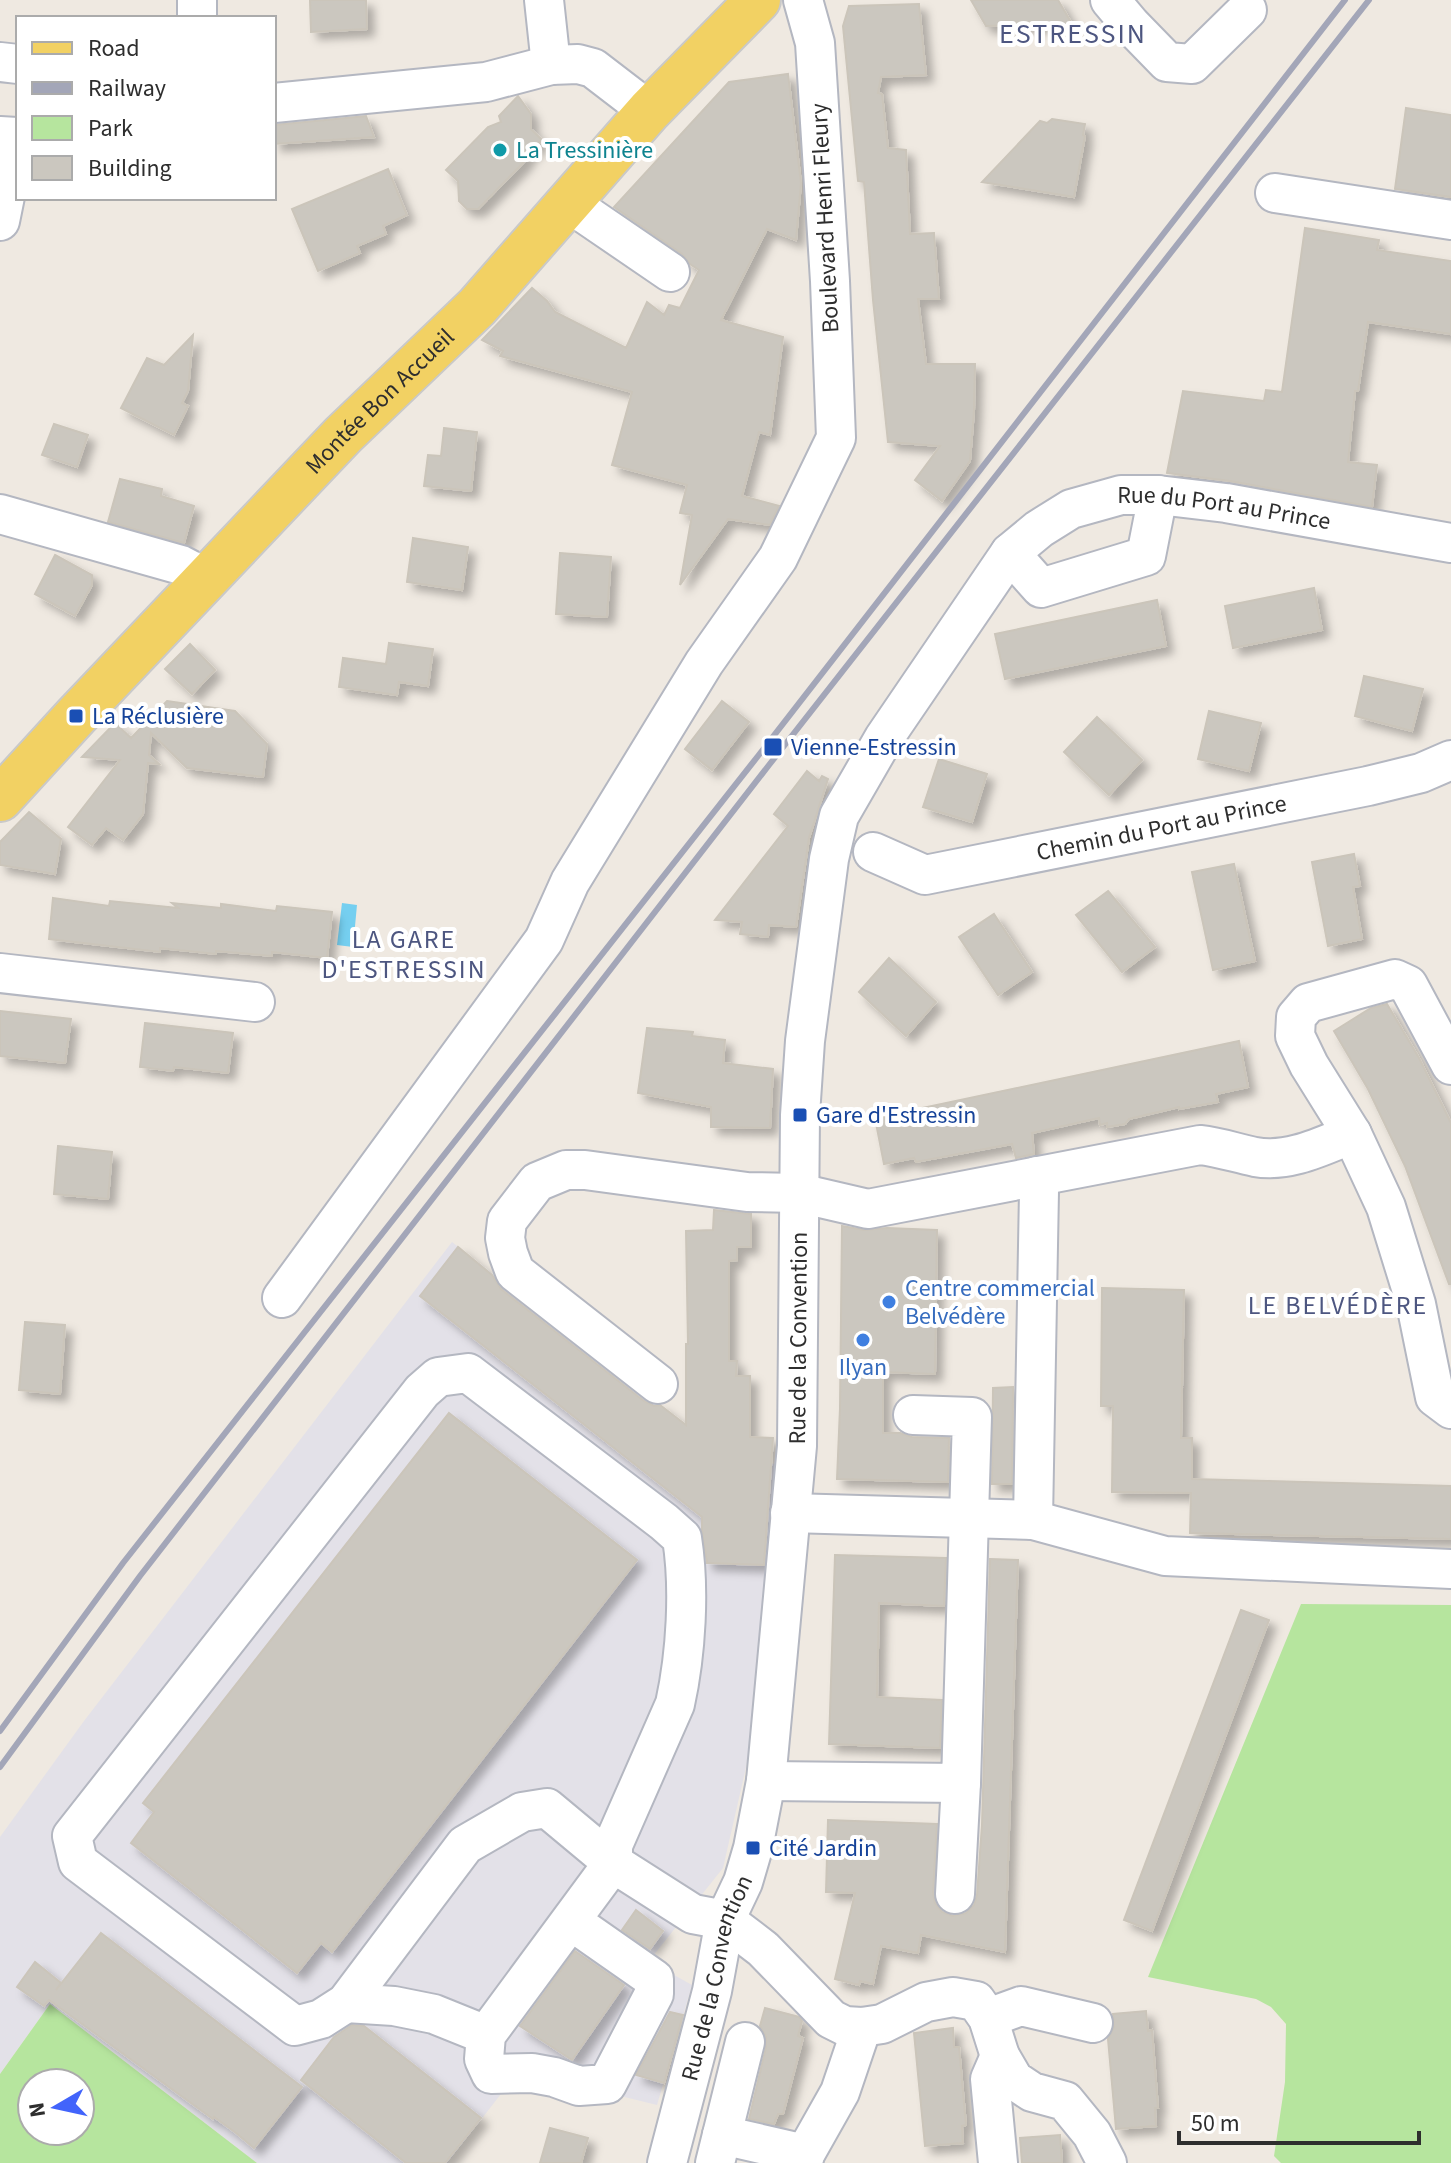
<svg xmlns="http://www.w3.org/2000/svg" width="1451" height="2163" viewBox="0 0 1451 2163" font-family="'Source Sans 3',sans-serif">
<defs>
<filter id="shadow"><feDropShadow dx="7" dy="7" stdDeviation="4" flood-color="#0004"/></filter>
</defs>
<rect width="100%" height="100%" fill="#efe9e1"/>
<!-- industrial -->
<path fill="#e3e1e8" d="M452 1242 726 1456 775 1464 752 1741 723 1868 649 1961 692 1985 657 2105 519 2071 447 2163H257L50 2004 0 2074V1837L84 1721Z"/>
<!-- green -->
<path fill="#b6e59e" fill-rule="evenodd" d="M1301 1604 1451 1605V2163H1281L1274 2156 1285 2082 1286 2024 1271 2007 1256 1999 1148 1977Z
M50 2004 257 2163H0V2074ZM80 2083V2131H32V2083Z"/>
<!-- water -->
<path fill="#75cff0" d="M342 903 357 905 353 947 337 945Z"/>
<!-- building -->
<path fill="#cbc7bf" stroke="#cbc5ba" stroke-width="2" filter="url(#shadow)" d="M310 0H366L367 29 311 32Z
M971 0H1058L1072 24 986 26Z
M919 4 926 75 881 77 878 93 882 94 888 148 906 150 910 234 934 233 939 299H918L926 364H975L974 411 970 461 942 501 915 480 940 446 888 442 873 300 864 182 858 181 843 26 849 6Z
M788 74 801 183 796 240 767 229 721 320 783 337 770 435 759 432 742 496 779 506 770 525 728 519 680 585 692 515 680 513 687 485 612 465 632 392 500 356 503 351 482 340 532 288 547 301 555 312 626 348 647 302 664 315 669 305 680 308 699 270 690 264 682 254 614 207 729 82Z
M518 96 531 114V129L542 140 524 159 526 160 478 209H467L459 201 458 181 446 170 488 127 501 122 499 116Z
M1406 108 1451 115V197L1395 189Z
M366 116 374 137 274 144V125Z
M1052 119 1085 124 1083 135 1085 136 1074 197 982 182 1040 121 1047 123Z
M388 169 407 215 383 226 386 234 357 246 360 253 318 271 292 209Z
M1305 228 1379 240 1377 250 1451 261V334L1368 322 1358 391H1355L1348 462 1377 465 1372 507 1230 481 1167 473 1183 391 1264 401 1266 390 1282 392Z
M193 335 188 391 182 403 188 406 174 435 121 408 147 358 164 365Z
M54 424 88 435 77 467 42 455Z
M444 428 477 432 471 491 424 486 428 455 441 456Z
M120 479 162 489 161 496 194 506 184 543 108 522Z
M413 538 468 547 462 590 407 582Z
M560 553 611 557 607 617 556 614Z
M55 555 92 575V585L75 616 35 594Z
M1314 588 1322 630 1233 648 1225 606Z
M1157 600 1166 646 1005 679 995 634Z
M389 643 433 649 428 686 399 682 397 695 339 687 343 658 386 664Z
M190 644 215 670 192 694 165 669Z
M1364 676 1423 689 1412 731 1355 716Z
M167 701 235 711 267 744 263 777 187 768 151 733 149 755 159 764 148 763 143 814 123 840 106 828 92 845 68 827 120 760 82 757 115 723 131 738Z
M722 701 749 722 712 770 685 749Z
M1209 711 1261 723 1249 771 1198 759Z
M1097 717 1142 760 1109 795 1064 752Z
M939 759 987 774 972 822 923 807Z
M807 771 819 781 822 776 828 779 809 838 796 927 769 925 768 937 740 934 742 922 715 920 788 826 774 814Z
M29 812 61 839 55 874 0 865V842Z
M1354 854 1360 886 1353 887 1362 939 1328 946 1312 862Z
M1234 864 1255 961 1213 970 1192 872Z
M1108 891 1155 947 1122 972 1076 915Z
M53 898 109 906 110 901 178 908 172 903 221 908V904L276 911 277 906 332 912 327 958 272 952V956L216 951V954L160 948V952L49 939Z
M994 914 1032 972 998 995 959 937Z
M889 958 936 1002 906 1036 859 992Z
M1387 1004 1419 1058 1451 1123V1284H1449L1405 1166 1368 1089 1334 1031 1371 1008Z
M0 1011 71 1019 65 1063 0 1056Z
M145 1023 233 1033 228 1073 174 1067 173 1071 140 1067Z
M647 1028 693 1032 692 1036 725 1040 723 1063 773 1069 770 1128 711 1127V1107L638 1093Z
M1239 1041 1248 1087 1216 1094 1218 1102 1179 1109V1107L1171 1109 1129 1119 1125 1124 1107 1127V1123L1100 1125 1099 1118 1032 1133 1034 1154 1016 1158 1012 1144 916 1162 914 1158 884 1164 875 1118Z
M58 1146 112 1152 108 1199 54 1194Z
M714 1210 751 1214V1247H737V1260L729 1261V1361H737L736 1376H750V1437L773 1438 764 1565 707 1563 702 1531V1517L420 1296 458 1247 492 1275 501 1289 644 1401 654 1406 660 1405 686 1425V1344H688L686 1231 713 1230Z
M842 1226 864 1230 887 1228 937 1230 935 1374 883 1372V1433H900L912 1437 949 1438 948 1482 837 1479 840 1408Z
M1102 1288 1184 1290 1181 1438H1192V1479L1451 1486V1539L1190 1533 1191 1493 1112 1492 1113 1406H1101Z
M25 1322 65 1325 60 1394 19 1390Z
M1013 1387 1012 1484H992L993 1388Z
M449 1413 637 1560 332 1952 321 1943 297 1973 131 1843 154 1812 143 1803Z
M835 1555 946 1558 944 1606 879 1603 877 1697 942 1700 940 1748 829 1744Z
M990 1559 1018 1560 1005 1952 921 1935 918 1953 881 1946 873 1984 860 1981 859 1985 835 1979 855 1893 826 1892 828 1820 937 1824 933 1893 935 1903 942 1912 953 1916 966 1913 974 1905 977 1895 982 1825Z
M1241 1610 1269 1620 1152 1931 1124 1920Z
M636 1910 663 1931 650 1949 622 1930Z
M101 1933 302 2087 254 2148 236 2133 214 2117 213 2119 49 2000 44 2006 17 1987 35 1962 61 1983 56 1990Z
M575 1951 624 1985 572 2060 520 2026Z
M765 2008 799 2017 802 2021 798 2036 803 2038 783 2114H778L774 2124 749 2119 766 2047V2037L760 2026Z
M1146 2011 1148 2031 1152 2030 1158 2108H1155L1156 2126 1116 2129 1108 2039 1114 2027 1113 2014Z
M670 2012 683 2015 664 2083 636 2075Z
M352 2025 364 2026 481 2118 445 2163H406L301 2080 334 2037Z
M953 2028 954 2047H959L966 2125 962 2126 963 2143 925 2146 914 2033Z
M550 2128 588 2138 581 2163H540Z
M1060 2135 1062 2163H1022L1020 2138Z"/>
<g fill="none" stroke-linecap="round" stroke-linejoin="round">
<defs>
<g id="minor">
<path d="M197 0V18"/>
<path d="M544 0 551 65"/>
<path d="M1110 0 1131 25 1167 62 1192 64 1247 10"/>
<path d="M0 62 18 64"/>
<path d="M274 103 486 82 551 65 578 64 593 68 649 111"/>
<path d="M0 136 17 137 0 221"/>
<path d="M1275 193 1451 220"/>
<path d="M569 203 670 272"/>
<path d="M0 514 181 565 206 578"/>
<path d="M1010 553 1041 588 1146 556 1158 495"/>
<path id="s1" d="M873 852 925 875 1368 786 1421 773 1451 760"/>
<path d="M0 973 255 1002"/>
<path d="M1352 1134 1309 1065 1295 1036 1296 1017 1308 1003 1395 979 1408 985 1451 1065"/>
<path d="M282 1298 544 940 570 882 704 663 778 558 836 438 830 281 815 43 803 0"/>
<path d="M658 1384 515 1272 508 1253 505 1238 507 1221 537 1182 566 1170H585L747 1192 799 1193 868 1209 1200 1145C1219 1147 1236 1153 1255 1157 1289 1163 1322 1146 1352 1134L1386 1207 1416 1304 1435 1397 1451 1409"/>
<path d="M790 1513 1033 1520 1165 1556 1451 1569"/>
<path d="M1033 1520 1039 1191 1037 1176"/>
<path d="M766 1781 961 1783 972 1417 913 1415"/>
<path d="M955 1894 961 1783"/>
<path d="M571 1921 654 1979V1994L607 2084 579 2086 554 2077 532 2073 491 2074 484 2059 486 2035 613 1863 547 1808 522 1812 465 1845 346 2003 321 2019 295 2026 78 1862 72 1836 422 1391 438 1377 468 1373 664 1522 682 1538C690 1589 686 1654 675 1704L613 1845V1863L693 1914 725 1920 763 1949 831 2019 845 2026 862 2027 882 2024 926 2002 953 1997 976 2001 988 2018 1000 2056 1014 2080 1032 2092 1065 2101 1092 2134 1107 2163"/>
<path d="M346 2003 394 2006 434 2014 486 2035"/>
<path d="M988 2018 1021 2006 1093 2023"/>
<path d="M722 2135 805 2154"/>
<path id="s2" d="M667 2163 712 1991 725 1920 743 1882 753 1848 766 1781 797 1446 800 1115 805 1041 829 859 839 816 884 738 1010 553 1039 529 1071 509 1121 495H1158L1226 503 1451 543"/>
<path d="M715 2163 745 2042"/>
<path d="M803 2163 805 2154 840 2092 862 2027"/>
<path d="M998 2163 990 2079 1000 2056"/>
</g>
<g id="major">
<path id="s3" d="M0 799 76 716 343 435 477 307 649 111 758 0"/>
</g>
</defs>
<!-- minor casing -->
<use href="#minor" stroke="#b4b7c1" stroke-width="42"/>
<!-- major casing -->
<use href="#major" stroke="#c9c9c9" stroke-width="48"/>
<!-- minor -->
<use href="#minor" stroke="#fff" stroke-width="38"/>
<!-- major -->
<use href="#major" stroke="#f2d163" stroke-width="44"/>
<!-- rail -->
<path stroke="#a3a6b8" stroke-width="6" d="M0 1731 123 1563 758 756 1345 0
M0 1767 140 1576 769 765 1369 0"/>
</g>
<!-- markers -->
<circle fill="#0f9aa8" stroke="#fff" stroke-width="3" cx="500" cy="150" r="8"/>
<g fill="#1a4fb4" stroke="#fff" stroke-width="3">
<rect x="68" y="708" width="16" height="16" rx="4"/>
<rect x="763" y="737" width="20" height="20" rx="4"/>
<rect x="792" y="1107" width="16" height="16" rx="4"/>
<rect x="745" y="1840" width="16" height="16" rx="4"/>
</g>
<g fill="#3f7fe0" stroke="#fff" stroke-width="3">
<circle cx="889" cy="1302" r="8"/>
<circle cx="863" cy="1340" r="8"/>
</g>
<g text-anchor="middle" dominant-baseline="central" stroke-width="8" stroke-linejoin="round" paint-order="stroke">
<!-- culture labels -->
<g font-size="24" fill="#0d838f" stroke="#fff" text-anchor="start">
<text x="516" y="150">La Tressinière</text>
</g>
<!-- street labels -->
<g font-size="24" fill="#2e2e2e" stroke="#fff">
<text transform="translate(825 218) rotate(-93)">Boulevard Henri Fleury</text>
<text stroke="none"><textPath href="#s3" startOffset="550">Montée Bon Accueil</textPath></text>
<text stroke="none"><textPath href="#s2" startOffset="1910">Rue du Port au Prince</textPath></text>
<text stroke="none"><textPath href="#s1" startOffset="298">Chemin du Port au Prince</textPath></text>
<text stroke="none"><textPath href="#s2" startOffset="840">Rue de la Convention</textPath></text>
<text stroke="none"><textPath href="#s2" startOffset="192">Rue de la Convention</textPath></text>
</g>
<!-- transit labels -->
<g font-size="24" fill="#164399" stroke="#fff" text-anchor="start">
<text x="92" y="716">La Réclusière</text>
<text x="791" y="747">Vienne-Estressin</text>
<text x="816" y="1115">Gare d'Estressin</text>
<text x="769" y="1848">Cité Jardin</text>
</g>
<!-- shop labels -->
<g font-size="24" fill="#366cbe" stroke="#fff" text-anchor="start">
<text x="905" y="1288">Centre commercial<tspan x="905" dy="28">Belvédère</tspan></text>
<text x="863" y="1367" text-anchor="middle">Ilyan</text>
</g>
<!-- neighbourhood labels -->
<g font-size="26" letter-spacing="2" fill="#4d5680" stroke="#fff">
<text x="404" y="939">LA GARE<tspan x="404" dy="30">D'ESTRESSIN</tspan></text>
<text x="1338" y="1305">LE BELVÉDÈRE</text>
</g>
<!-- quarter labels -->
<g font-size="28" letter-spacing="2" fill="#4d5680" stroke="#fff">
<text x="1073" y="34">ESTRESSIN</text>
</g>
</g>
<!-- legend -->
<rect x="16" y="16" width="260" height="184" fill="#ffffff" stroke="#ababab" stroke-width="2"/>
<rect x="32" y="42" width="40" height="12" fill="#f2d163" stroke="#ababab" stroke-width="2"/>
<text x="88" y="56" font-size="24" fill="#2e2e2e">Road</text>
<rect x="32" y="82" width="40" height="12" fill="#a3a6b8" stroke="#ababab" stroke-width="2"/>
<text x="88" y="96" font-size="24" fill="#2e2e2e">Railway</text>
<rect x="32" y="116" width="40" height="24" fill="#b6e59e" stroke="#ababab" stroke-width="2"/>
<text x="88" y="136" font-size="24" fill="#2e2e2e">Park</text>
<rect x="32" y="156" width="40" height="24" fill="#cbc7bf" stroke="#ababab" stroke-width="2"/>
<text x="88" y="176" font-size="24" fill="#2e2e2e">Building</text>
<!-- north arrow -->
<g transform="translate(56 2107) rotate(261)"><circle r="38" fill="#ffffff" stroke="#ababab" stroke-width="2"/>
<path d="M0-6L14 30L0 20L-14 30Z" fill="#4264fb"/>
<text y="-12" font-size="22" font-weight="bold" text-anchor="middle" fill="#2e2e2e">N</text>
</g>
<!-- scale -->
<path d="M1179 2131v12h240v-12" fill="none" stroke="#2e2e2e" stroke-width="4"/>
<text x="1191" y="2131" font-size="24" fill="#2e2e2e" stroke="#ffffff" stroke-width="6" paint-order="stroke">50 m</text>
</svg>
